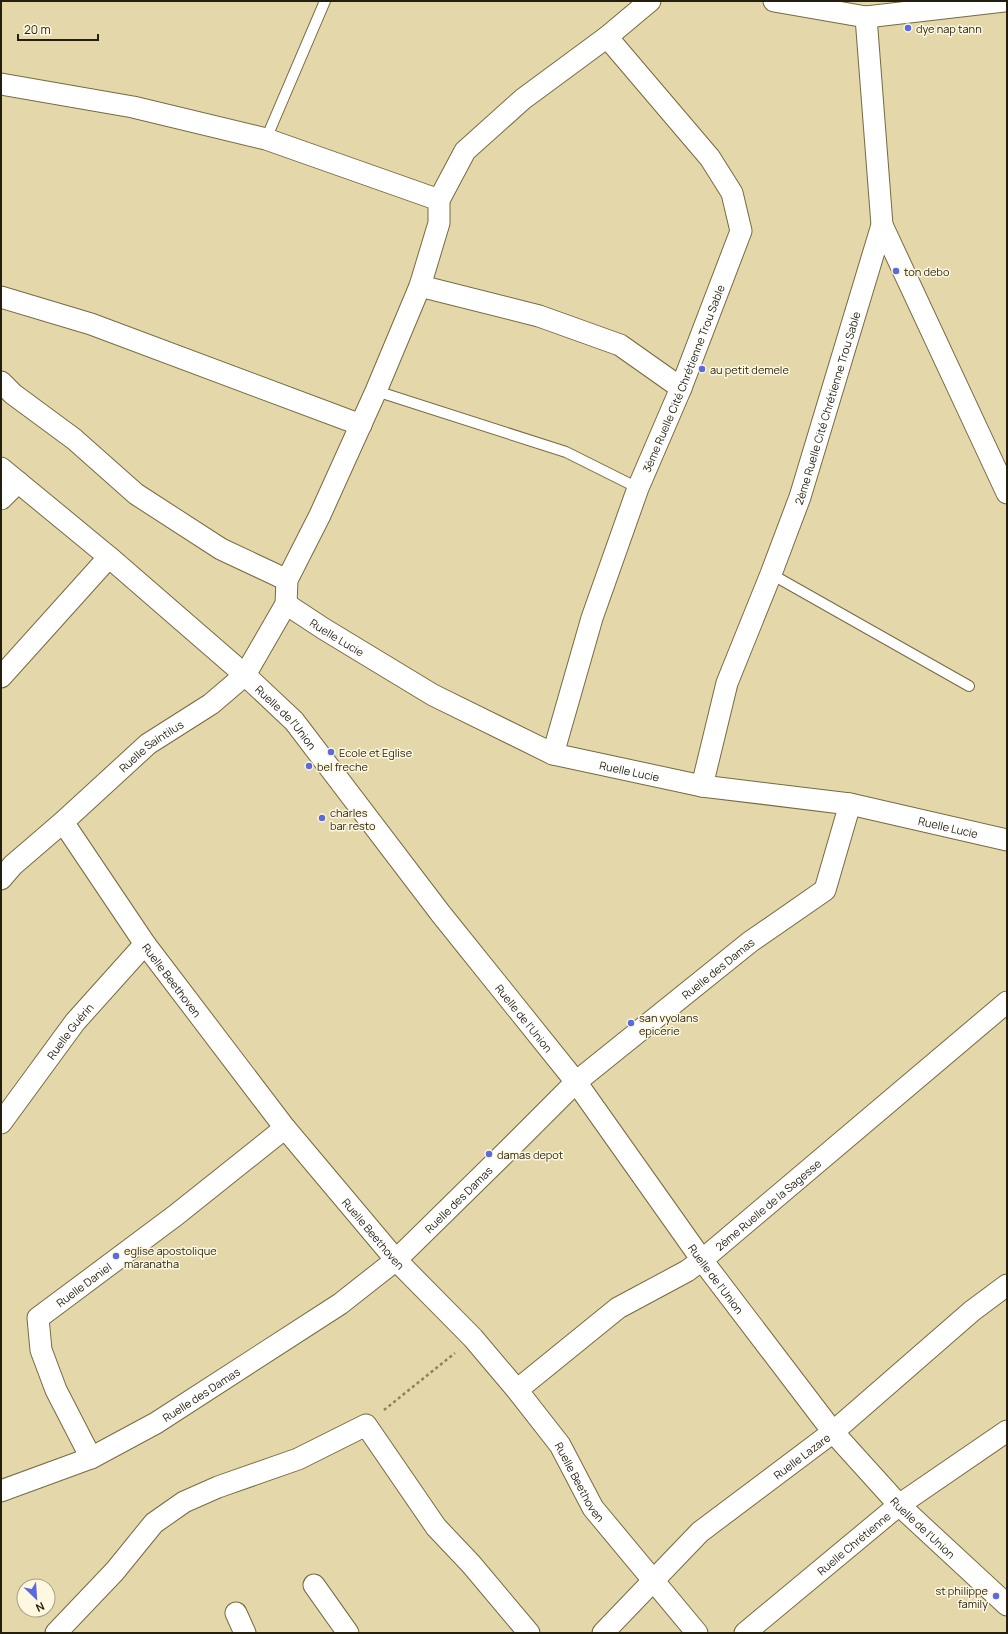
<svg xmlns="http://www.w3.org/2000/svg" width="1008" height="1634" viewBox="0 0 1008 1634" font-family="Manrope,sans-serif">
<rect width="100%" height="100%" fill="#e4d7aa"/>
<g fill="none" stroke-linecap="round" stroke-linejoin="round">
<defs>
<path id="lane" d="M266 139 325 1
M376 391 566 452 638 488
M771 574 969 686"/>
<g id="street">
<path d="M774 1 866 17 1004 1"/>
<path d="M1 84 133 107 266 139 439 200"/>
<path d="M882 225 1007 493"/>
<path d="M420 286 539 316 620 345 681 388"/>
<path d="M1 297 91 324 361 425"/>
<path d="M1 382 13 394 74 439 136 494 221 549 287 580"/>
<path id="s1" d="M1 468 109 557 245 675 294 721 441 914 576 1082 702 1260 833 1432 899 1505 1007 1605"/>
<path d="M1 499 18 482"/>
<path id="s2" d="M286 604 324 629 433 695 553 754 702 786 850 804 1007 840"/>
<path d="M1 677 109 557"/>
<path id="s3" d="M553 754 592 618 638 488 681 388 741 231 732 193 710 158 607 37"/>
<path id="s4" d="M702 786 727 683 771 574 800 497 882 225 866 17"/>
<path id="s5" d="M63 822 145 944 285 1128 396 1260 473 1338 517 1390 560 1445 593 1508 697 1633"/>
<path id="s6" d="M1 879 13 865 63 822 148 744 211 704 245 675 286 604 287 580 320 515 376 391 420 286 439 223V200L465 151 523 99 607 37 650 1"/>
<path id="s7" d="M1 1123 75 1022 145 944"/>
<path id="s8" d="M517 1390 618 1308 687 1271 702 1260 1007 1002"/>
<path id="s9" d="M91 1458 56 1390 41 1350 38 1318 176 1215 285 1128"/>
<path id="s10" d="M1 1491 91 1458 156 1423 340 1304 396 1260 506 1152 576 1082 750 942 825 890 850 804"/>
<path d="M314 1585 348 1633"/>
<path d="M236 1613 245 1633"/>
<path d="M56 1633 115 1571 154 1523 184 1502 218 1487 298 1459 366 1425 436 1527 471 1564 529 1633"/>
<path id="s11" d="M603 1633 700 1532 833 1432 972 1311 1007 1285"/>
<path id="s12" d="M745 1633 899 1505 1007 1431"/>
</g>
</defs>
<!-- lane casing -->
<use href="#lane" stroke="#776a41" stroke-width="12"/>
<!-- street casing -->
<use href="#street" stroke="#776a41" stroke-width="23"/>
<!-- path -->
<path stroke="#8b8262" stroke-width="2.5" stroke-dasharray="3 3" stroke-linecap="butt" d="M384 1410 455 1353"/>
<!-- lane -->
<use href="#lane" stroke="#fff" stroke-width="10"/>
<!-- street -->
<use href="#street" stroke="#fff" stroke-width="21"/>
</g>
<!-- markers -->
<g fill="#5a6ae1" stroke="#fef8e1" stroke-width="1.5">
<circle cx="908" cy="28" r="4"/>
<circle cx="896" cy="271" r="4"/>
<circle cx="702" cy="369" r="4"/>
<circle cx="331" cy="752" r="4"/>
<circle cx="309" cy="766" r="4"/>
<circle cx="322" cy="818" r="4"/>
<circle cx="631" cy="1023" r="4"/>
<circle cx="489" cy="1154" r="4"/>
<circle cx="116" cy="1256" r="4"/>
<circle cx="996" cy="1596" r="4"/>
</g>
<g text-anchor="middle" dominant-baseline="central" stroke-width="3" stroke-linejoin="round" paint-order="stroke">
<!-- poi labels -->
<g font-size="11" fill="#231e0d" stroke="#fef8e1" text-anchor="start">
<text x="916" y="28">dye nap tann</text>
<text x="904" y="271">ton debo</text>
<text x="710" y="369">au petit demele</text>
<text x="339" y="752">Ecole et Eglise</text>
<text x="317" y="766">bel freche</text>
<text x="330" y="812">charles<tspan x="330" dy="13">bar resto</tspan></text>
<text x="639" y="1017">san vyolans<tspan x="639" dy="13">epicerie</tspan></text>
<text x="497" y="1154">damas depot</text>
<text x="124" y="1250">eglise apostolique<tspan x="124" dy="13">maranatha</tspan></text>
<text x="988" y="1590" text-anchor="end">st philippe<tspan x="988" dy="13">family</tspan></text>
</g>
<!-- street labels -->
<g font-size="11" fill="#231e0d" stroke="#fef8e1">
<text stroke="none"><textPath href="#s3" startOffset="398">3ème Ruelle Cité Chrétienne Trou Sable</textPath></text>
<text stroke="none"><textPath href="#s4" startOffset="399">2ème Ruelle Cité Chrétienne Trou Sable</textPath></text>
<text stroke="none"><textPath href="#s2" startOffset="61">Ruelle Lucie</textPath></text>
<text stroke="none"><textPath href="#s1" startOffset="379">Ruelle de l'Union</textPath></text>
<text stroke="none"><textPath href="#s6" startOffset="201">Ruelle Saintilus</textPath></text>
<text stroke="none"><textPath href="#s2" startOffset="385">Ruelle Lucie</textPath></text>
<text stroke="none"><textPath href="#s2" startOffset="709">Ruelle Lucie</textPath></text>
<text stroke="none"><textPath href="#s10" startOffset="895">Ruelle des Damas</textPath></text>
<text stroke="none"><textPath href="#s5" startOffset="192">Ruelle Beethoven</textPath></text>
<text stroke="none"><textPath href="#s1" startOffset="763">Ruelle de l'Union</textPath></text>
<text stroke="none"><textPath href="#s7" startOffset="115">Ruelle Guérin</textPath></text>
<text stroke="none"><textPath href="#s10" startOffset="547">Ruelle des Damas</textPath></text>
<text stroke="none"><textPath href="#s8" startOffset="313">2ème Ruelle de la Sagesse</textPath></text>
<text stroke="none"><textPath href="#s5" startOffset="516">Ruelle Beethoven</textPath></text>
<text stroke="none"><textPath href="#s1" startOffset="1087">Ruelle de l'Union</textPath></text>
<text stroke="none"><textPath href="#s9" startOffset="208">Ruelle Daniel</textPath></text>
<text stroke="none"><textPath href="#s10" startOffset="223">Ruelle des Damas</textPath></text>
<text stroke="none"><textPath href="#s11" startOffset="267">Ruelle Lazare</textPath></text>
<text stroke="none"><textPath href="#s5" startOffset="840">Ruelle Beethoven</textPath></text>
<text stroke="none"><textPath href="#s1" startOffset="1411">Ruelle de l'Union</textPath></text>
<text stroke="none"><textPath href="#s12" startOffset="141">Ruelle Chrétienne</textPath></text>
</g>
</g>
<!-- border -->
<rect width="1008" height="1634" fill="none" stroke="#231e0d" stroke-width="4"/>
<!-- north arrow -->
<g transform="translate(36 1598) rotate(155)"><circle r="19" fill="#fef8e1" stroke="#a6a18c"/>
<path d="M0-3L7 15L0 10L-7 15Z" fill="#5a6ae1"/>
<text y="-6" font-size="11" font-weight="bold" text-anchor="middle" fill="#231e0d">N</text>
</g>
<!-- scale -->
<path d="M18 34v6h80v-6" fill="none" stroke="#231e0d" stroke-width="2"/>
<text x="24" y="34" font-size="12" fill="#231e0d" stroke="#fef8e1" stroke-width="3" paint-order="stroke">20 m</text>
</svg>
